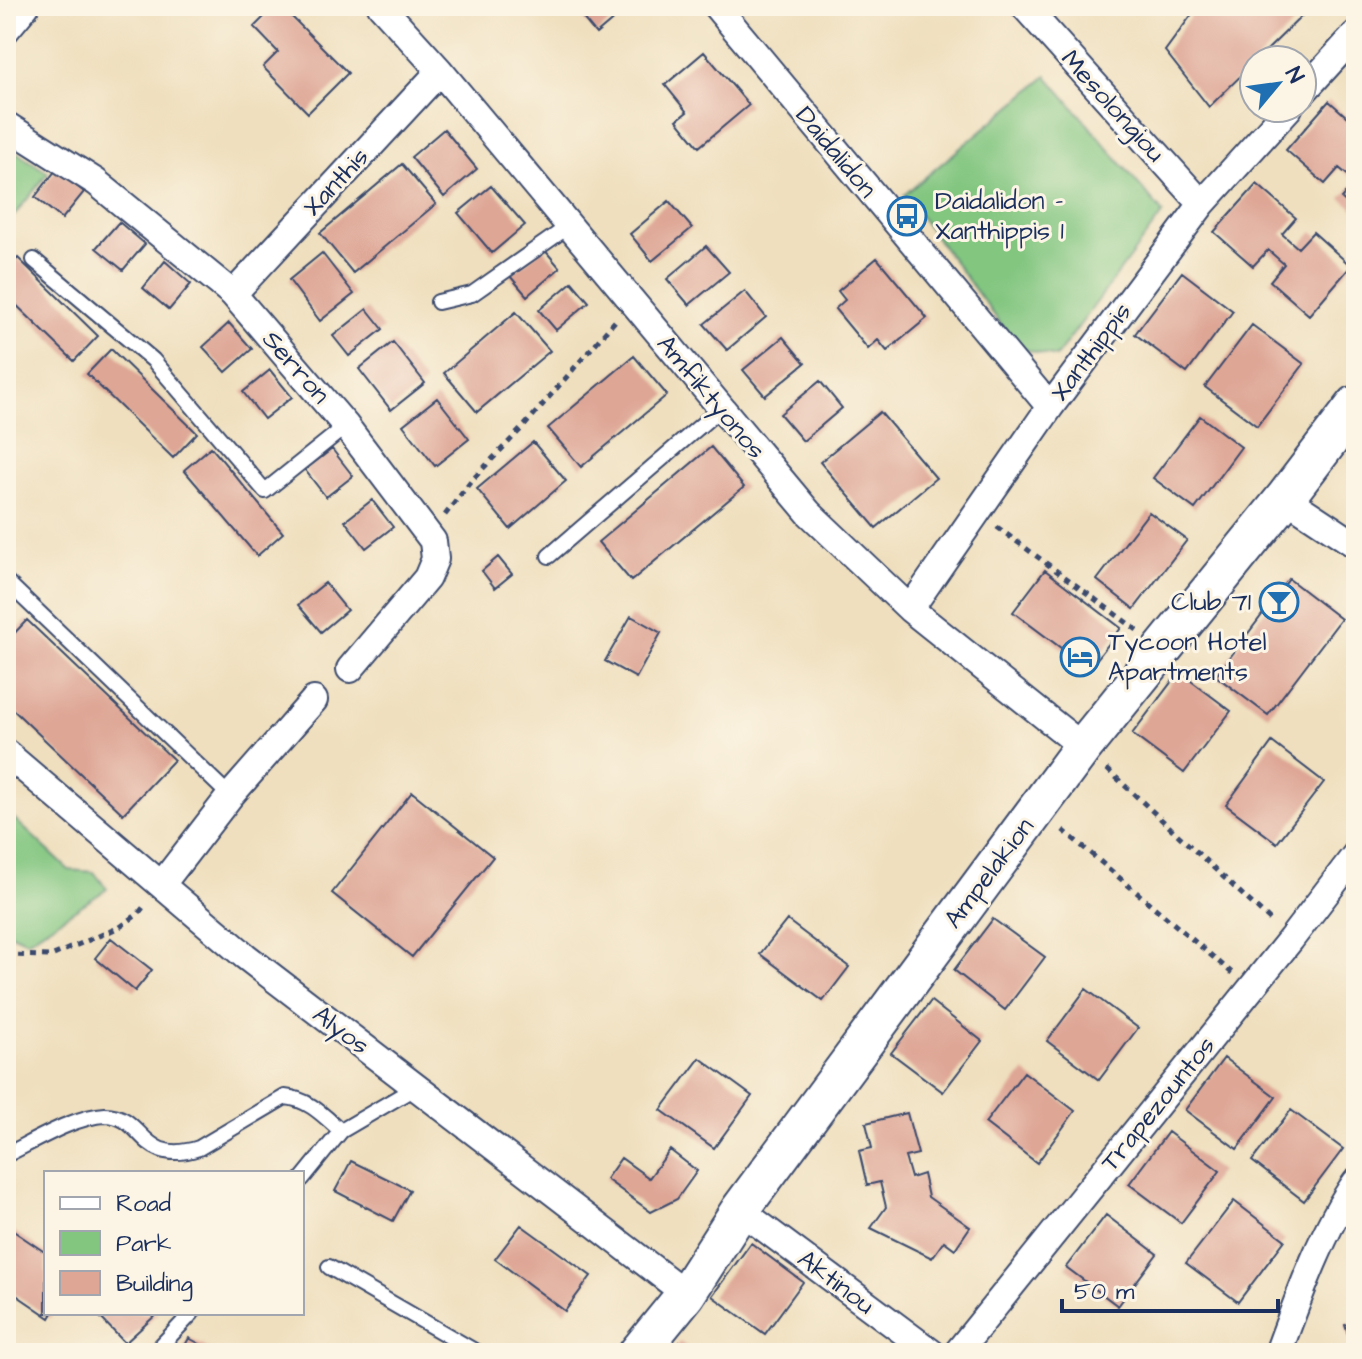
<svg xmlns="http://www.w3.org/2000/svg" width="1362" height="1359" viewBox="0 0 1362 1359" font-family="'Architects Daughter',sans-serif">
<rect width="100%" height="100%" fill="#fcf5e5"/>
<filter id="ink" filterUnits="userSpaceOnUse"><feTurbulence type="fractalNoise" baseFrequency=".0125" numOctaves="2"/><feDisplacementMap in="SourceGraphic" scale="16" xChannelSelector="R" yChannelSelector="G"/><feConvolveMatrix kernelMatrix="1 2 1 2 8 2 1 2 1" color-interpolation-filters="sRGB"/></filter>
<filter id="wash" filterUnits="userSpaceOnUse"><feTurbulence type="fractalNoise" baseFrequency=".006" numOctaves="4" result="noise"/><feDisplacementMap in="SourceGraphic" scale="32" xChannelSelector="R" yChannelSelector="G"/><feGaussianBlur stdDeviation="1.8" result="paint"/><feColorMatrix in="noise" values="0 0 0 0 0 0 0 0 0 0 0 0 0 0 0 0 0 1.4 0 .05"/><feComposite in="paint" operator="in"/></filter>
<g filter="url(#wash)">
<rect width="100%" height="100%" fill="#efdfbe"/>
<!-- green -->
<path fill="#82c680" stroke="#4e7a6f" stroke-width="2" d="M1047 76 1163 213 1056 357 1019 348 904 195Z
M6 151 16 152 48 173 6 226Z
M6 811 69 870 94 872 107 889 27 941 6 931Z"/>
<g id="blocks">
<!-- building -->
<path fill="#dea695" d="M275 6H281L348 73 308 113 263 67 278 52 254 27Z
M573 6H629L596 34Z
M1198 6H1312L1209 107 1165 51Z
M704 52 749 105 699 147 677 120 687 112 665 85Z
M1329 101 1356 125 1354 152 1356 182 1339 168 1325 184 1286 150Z
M444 129 477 169 444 197 411 157Z
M402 164 436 204 353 273 320 233Z
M56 170 84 192 62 219 35 197Z
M1356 182V211L1341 198Z
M1257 184 1296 218 1282 234 1298 248 1313 232 1351 266 1309 315 1270 281 1284 264 1268 250 1253 266 1214 232Z
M491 186 525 225 492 253 458 213Z
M669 201 692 228 652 261 630 234Z
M119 222 145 244 123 270 96 248Z
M706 246 729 272 689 305 667 279Z
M543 248 560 268 527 296 510 276Z
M322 253 354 294 320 321 289 280Z
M18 258 98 336 74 361 6 295V270Z
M877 258 927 318 887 351 878 340 868 349 835 309 845 300 838 291Z
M165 261 191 284 169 310 143 288Z
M1182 272 1233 311 1187 373 1135 334Z
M572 282 589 302 556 330 539 310Z
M745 291 766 317 727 350 704 324Z
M367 309 383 329 349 356 333 336Z
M516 312 550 351 477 412 444 373Z
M229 323 252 349 226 372 203 347Z
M1252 325 1304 364 1257 426 1205 387Z
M783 337 805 363 765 396 743 370Z
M393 342 425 383 391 410 359 369Z
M111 349 197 433 173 458 87 374Z
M634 356 667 395 581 467 548 428Z
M270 370 292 397 264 419 243 392Z
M820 381 842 408 803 441 780 414Z
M437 398 469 439 435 466 403 425Z
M880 412 936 478 876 528 820 462Z
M1200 416 1241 447 1195 509 1153 478Z
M533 442 566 481 510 529 477 489Z
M211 447 283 533 257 556 184 470Z
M711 447 744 487 631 581 598 542Z
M332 449 353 476 326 497 305 470Z
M372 500 393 527 366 548 345 521Z
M1149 512 1187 540 1134 609 1097 580Z
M498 557 512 574 495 588 482 571Z
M1045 570 1121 628 1089 669 1013 612Z
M1289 579 1341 619 1268 715 1216 676Z
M325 583 347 610 321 632 298 605Z
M631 616 661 633 636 678 605 661Z
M27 620 174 760 123 814 6 703V642Z
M1179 672 1231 711 1184 773 1132 734Z
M1272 742 1324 782 1277 843 1226 805Z
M412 792 493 857 412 957 332 893Z
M993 919 1045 957 1005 1010 954 970Z
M787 920 849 967 823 1001 760 954Z
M111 938 152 970 135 991 95 958Z
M1086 989 1138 1028 1099 1080 1047 1041Z
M931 1001 982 1041 943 1092 891 1053Z
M700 1058 752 1096 714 1148 661 1110Z
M1224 1058 1276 1097 1237 1149 1185 1110Z
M1024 1072 1075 1111 1037 1163 985 1123Z
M1291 1110 1343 1149 1304 1201 1252 1161Z
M907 1113 918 1154 905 1157 911 1178 923 1174 928 1197 970 1227 955 1249 944 1241 932 1258 871 1228 886 1207 880 1182 867 1185 859 1151 872 1148 866 1123Z
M1168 1132 1220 1171 1181 1223 1129 1184Z
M670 1150 697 1171 677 1199 651 1212 606 1179 621 1158 649 1178Z
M351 1161 410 1190 393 1221 335 1191Z
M1234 1201 1285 1240 1238 1302 1186 1263Z
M1106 1215 1157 1254 1118 1306 1066 1267Z
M521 1225 591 1276 565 1311 495 1259Z
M6 1226 46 1253V1313H53L50 1318 6 1288Z
M751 1243 803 1282 765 1334 712 1296Z
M96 1313H158L125 1343Z
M1356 1321V1353H1354L1345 1325Z
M189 1338 216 1353H181Z
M680 1342 695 1353H672Z"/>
</g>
</g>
<g filter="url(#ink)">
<use href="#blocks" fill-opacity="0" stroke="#3b496c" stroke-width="2"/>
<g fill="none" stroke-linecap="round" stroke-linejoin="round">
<defs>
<path id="lane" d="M34 260 153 360 265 491 346 426
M438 302 472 294 569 226
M549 556 721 408
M6 581 230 796
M6 1155C33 1142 75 1116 105 1115 145 1115 139 1167 199 1148L285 1097C309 1099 324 1116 341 1131
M302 1179 341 1131 416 1087
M329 1267 478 1353
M154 1353 192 1313"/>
<path id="street" d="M381 6 440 71 809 513 910 609 1083 747
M716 6 1050 407
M1024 6 1202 204
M6 30 26 6
M1302 93 1356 34
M6 125 96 182 233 294 346 426 433 541 435 559 427 578 350 669
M233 294 440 71
M1285 498 1356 545
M910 609 1050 407 1202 204 1289 108
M6 753 245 956 686 1294
M162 884 230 796 314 700
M740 1210 932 1353
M957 1353 1291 939 1356 854
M1278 1353C1297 1301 1324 1226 1356 1182"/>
<path id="secondary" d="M638 1353 686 1294 740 1210 1083 747 1285 498 1356 405"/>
</defs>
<!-- lane casing -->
<use href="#lane" stroke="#3b496c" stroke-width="18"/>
<!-- street casing -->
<use href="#street" stroke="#3b496c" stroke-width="30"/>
<!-- secondary casing -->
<use href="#secondary" stroke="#3b496c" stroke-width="42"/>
<!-- path -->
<path stroke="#3b496c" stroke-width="5" stroke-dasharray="6 6" stroke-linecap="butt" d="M445 515 472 480 525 425 615 321
M997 527 1137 630
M1107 769 1273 923
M1063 830 1232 973
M6 955 51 956 120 927 138 914 146 904"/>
<!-- lane -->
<use href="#lane" stroke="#fff" stroke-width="14"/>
<!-- street -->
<use href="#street" stroke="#fff" stroke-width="26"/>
<!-- secondary -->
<use href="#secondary" stroke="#fff" stroke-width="38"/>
</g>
</g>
<!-- icons -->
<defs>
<symbol id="bus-ring" viewBox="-11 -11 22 22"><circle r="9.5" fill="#fcf5e5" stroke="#1f6fb2" stroke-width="1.5"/><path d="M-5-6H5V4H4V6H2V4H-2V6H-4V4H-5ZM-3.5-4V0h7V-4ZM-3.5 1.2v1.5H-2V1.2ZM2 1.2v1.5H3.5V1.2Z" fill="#1f6fb2"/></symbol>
<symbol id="bar-ring" viewBox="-11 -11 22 22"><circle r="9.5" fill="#fcf5e5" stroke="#1f6fb2" stroke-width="1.5"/><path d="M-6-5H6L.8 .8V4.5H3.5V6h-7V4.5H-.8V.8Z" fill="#1f6fb2"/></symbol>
<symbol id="hotel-ring" viewBox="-11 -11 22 22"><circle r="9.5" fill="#fcf5e5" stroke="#1f6fb2" stroke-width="1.5"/><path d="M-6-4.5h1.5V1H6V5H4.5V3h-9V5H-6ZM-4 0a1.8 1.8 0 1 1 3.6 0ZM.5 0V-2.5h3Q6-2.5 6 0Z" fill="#1f6fb2"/></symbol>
</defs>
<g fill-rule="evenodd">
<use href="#bus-ring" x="885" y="194" width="44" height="44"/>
<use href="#bar-ring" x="1257" y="580" width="44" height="44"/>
<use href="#hotel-ring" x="1058" y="635" width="44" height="44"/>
</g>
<g text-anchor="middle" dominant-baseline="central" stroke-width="6" stroke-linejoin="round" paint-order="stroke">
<!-- street labels -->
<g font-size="26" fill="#1b2f5e" stroke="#fcf5e5">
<text transform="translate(1113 106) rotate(48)">Mesolongiou</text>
<text transform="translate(836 152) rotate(50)">Daidalidon</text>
<text transform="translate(336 182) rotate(-47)">Xanthis</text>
<text transform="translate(1091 352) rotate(-53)">Xanthippis</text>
<text transform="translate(296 367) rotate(49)">Serron</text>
<text transform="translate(711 397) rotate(50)">Amfiktyonos</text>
<text transform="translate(989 873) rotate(-53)">Ampelakion</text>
<text transform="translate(341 1030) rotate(37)">Alyos</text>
<text transform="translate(1158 1104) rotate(-51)">Trapezountos</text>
<text transform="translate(836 1282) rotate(37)">Aktinou</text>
</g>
<!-- poi labels -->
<g font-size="26" fill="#1b2f5e" stroke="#fcf5e5" text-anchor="start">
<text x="935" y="201">Daidalidon -<tspan x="935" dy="30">Xanthippis 1</tspan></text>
<text x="1251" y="602" text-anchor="end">Club 71</text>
<text x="1108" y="642">Tycoon Hotel<tspan x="1108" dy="30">Apartments</tspan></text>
</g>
</g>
<!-- margin -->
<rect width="1362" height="1359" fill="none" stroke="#fcf5e5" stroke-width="32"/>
<!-- legend -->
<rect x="44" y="1171" width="260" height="144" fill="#fcf5e5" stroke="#a2a6af" stroke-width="2"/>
<rect x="60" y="1197" width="40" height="12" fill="#ffffff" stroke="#a2a6af" stroke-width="2"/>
<text x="116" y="1211" font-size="24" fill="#1b2f5e">Road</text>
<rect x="60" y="1231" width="40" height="24" fill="#82c680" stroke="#a2a6af" stroke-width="2"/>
<text x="116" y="1251" font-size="24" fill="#1b2f5e">Park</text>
<rect x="60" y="1271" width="40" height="24" fill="#dea695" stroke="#a2a6af" stroke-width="2"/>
<text x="116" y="1291" font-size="24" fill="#1b2f5e">Building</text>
<!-- north arrow -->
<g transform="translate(1278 84) rotate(61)"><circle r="38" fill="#fcf5e5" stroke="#a2a6af" stroke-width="2"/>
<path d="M0-6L14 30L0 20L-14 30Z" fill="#1f6fb2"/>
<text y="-12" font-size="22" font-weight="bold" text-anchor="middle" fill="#1b2f5e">N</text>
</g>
<!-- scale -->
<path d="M1062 1299v12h216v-12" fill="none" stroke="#1b2f5e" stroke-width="4"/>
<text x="1074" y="1299" font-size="24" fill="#1b2f5e" stroke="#fcf5e5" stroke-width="6" paint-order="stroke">50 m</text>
</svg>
